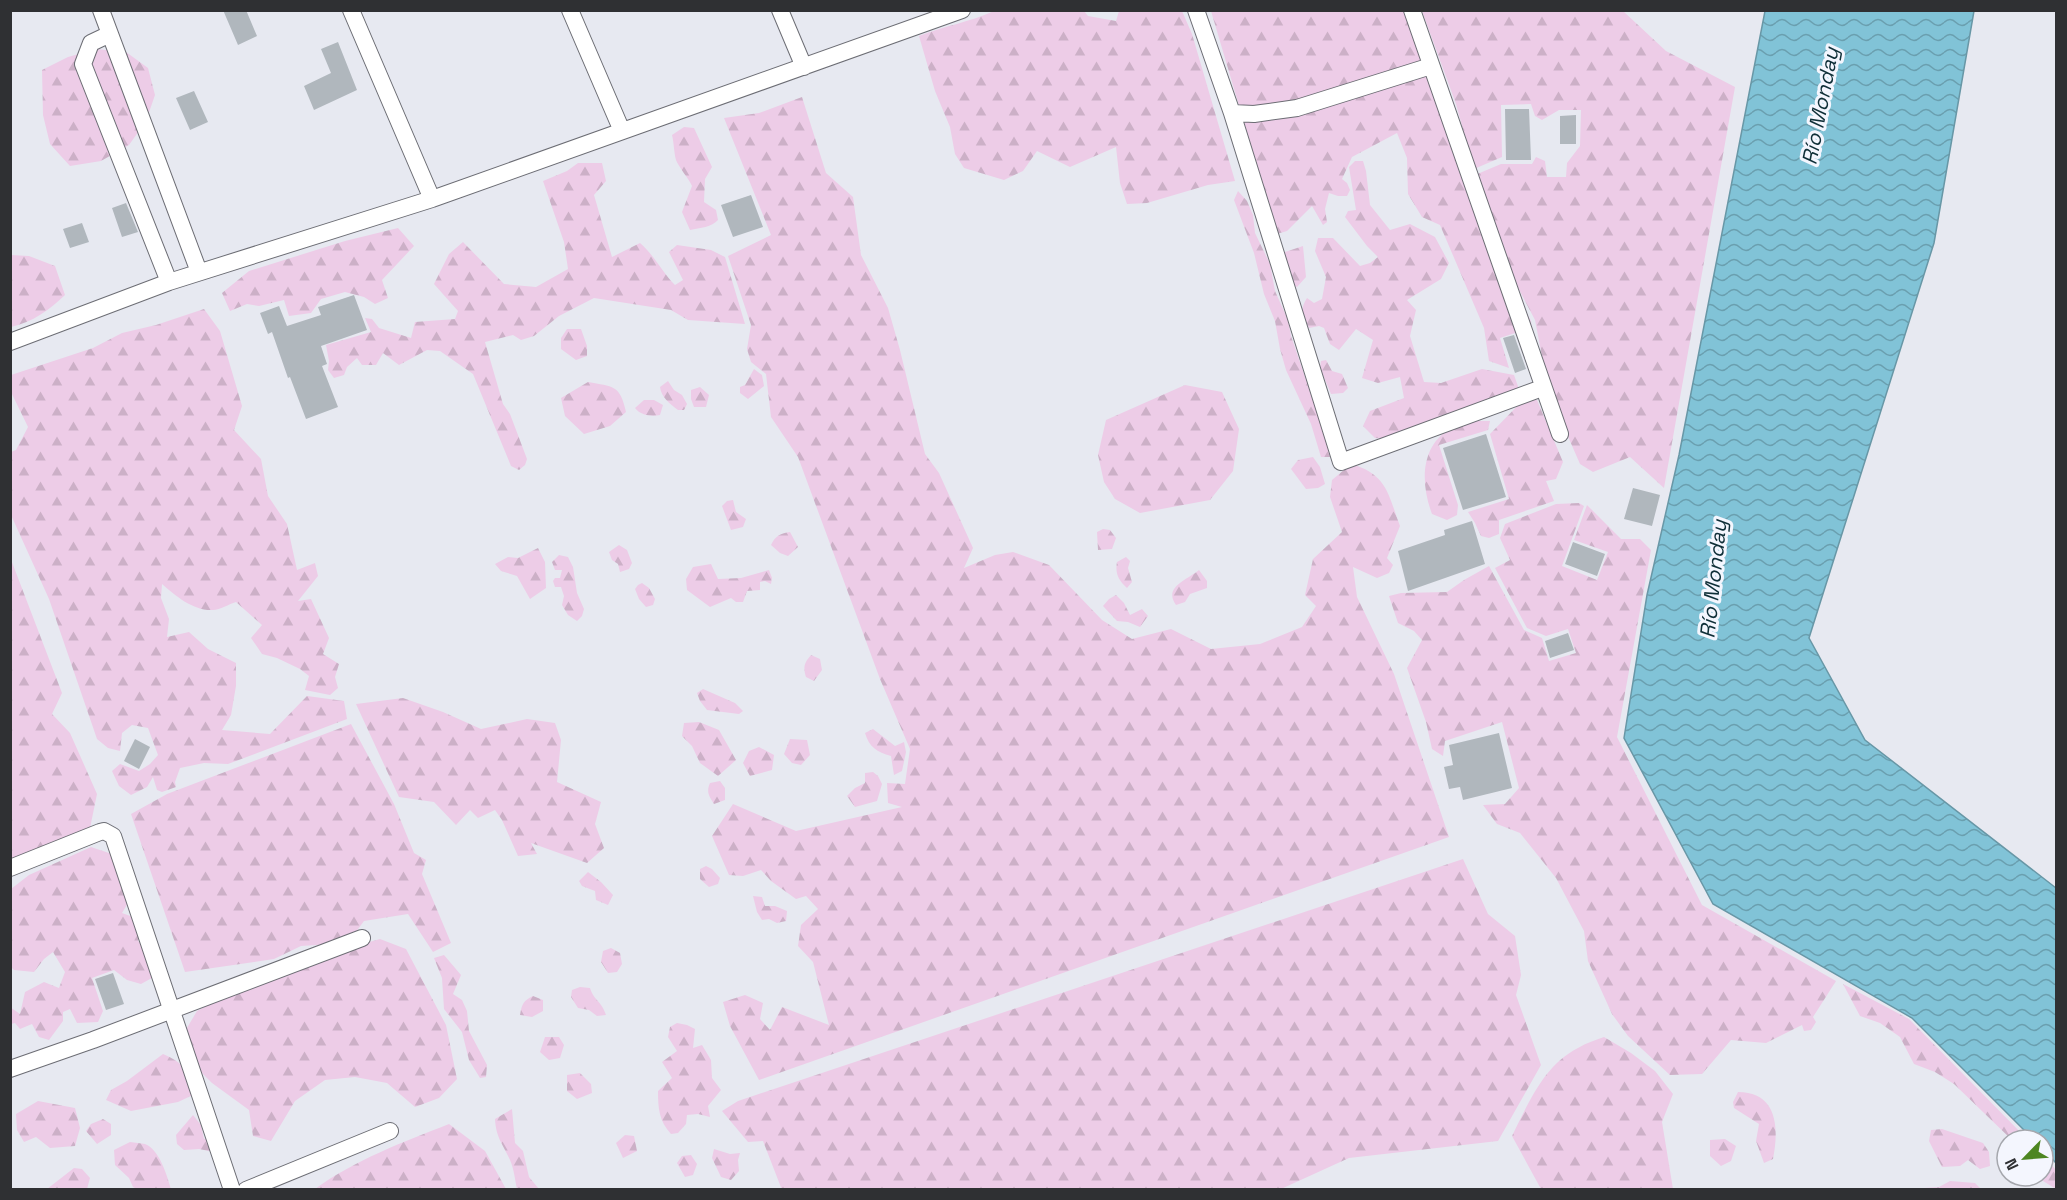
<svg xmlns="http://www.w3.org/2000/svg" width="2067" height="1200" viewBox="0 0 2067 1200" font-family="'Space Grotesk',sans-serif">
<defs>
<pattern id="forest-firs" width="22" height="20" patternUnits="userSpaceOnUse" patternTransform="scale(1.5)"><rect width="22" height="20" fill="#edcce7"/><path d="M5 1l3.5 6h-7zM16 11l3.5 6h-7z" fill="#ccb0c7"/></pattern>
<pattern id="water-waves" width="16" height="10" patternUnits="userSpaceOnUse" patternTransform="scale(1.5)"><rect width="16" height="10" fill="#81c3d7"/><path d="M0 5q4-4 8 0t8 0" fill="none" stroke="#6a9faf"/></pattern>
</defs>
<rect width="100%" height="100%" fill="#e7e9f1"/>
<!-- forest -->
<path fill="url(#forest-firs)" d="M994 11H1084L1088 16 1116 21 1119 11H1182L1192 34 1235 181 1208 185 1147 203 1127 204 1120 183 1116 147 1070 167 1037 151 1023 171 1004 180 964 168 955 154 950 127 935 91 919 36C944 26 970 22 994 11Z
M1211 11H1414L1486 241 1531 321 1533 338 1521 331 1500 338 1509 368 1489 361 1484 328 1440 225 1422 217 1408 194 1407 158 1397 133 1352 157 1342 179 1347 183 1350 190 1347 196H1338L1329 193 1325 209 1327 222 1323 225 1312 206 1287 231 1277 234Z
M1422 11H1623L1666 51 1735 87 1664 488 1630 457 1593 472 1580 464 1549 393 1535 320 1492 238 1475 175 1501 164H1532L1536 157 1545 161 1547 177H1566L1567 163 1580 146 1581 110H1559L1542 120 1535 116 1531 104 1501 105 1502 157 1474 169 1456 104Z
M96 49 126 52 148 68 155 95 146 121 129 145 101 161 70 166 50 144 43 115 42 70 68 57Z
M802 97 826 173 853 197 861 255 888 308 900 350 925 454 939 473 973 548 964 568 995 555 1013 552 1049 565 1102 620 1132 639 1171 629 1211 649 1260 644 1302 627 1316 606 1305 595 1313 559 1342 532 1330 497 1332 480 1351 464C1387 474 1388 494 1400 526L1387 558 1393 565 1389 573 1377 578 1353 567 1357 597 1394 674 1449 837 759 1080 730 1026 723 1002 745 995 763 1003 760 1019 770 1030 782 1007 829 1025 813 962 798 946 801 925 818 909 806 896 796 899 771 881 761 870 743 876 729 875 712 836 733 804 796 831 902 807 888 803 887 783 905 784 910 749 880 679 798 457 771 417 766 374 751 362 747 349 751 325 728 256 771 235 724 118 759 113Z
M684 127 694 128 712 167 705 179 704 202 716 210 718 220C712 227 700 228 690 230L682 212 692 186C689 179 678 166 676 160 674 153 674 143 672 135Z
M1355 161H1363L1366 171 1370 205 1390 230 1410 224 1435 237 1449 263 1441 279 1407 300 1416 310 1410 336 1424 382 1441 383 1482 369 1514 375 1520 392 1385 439 1375 438 1363 426 1370 411 1404 398 1400 377 1378 383 1362 378 1373 340 1356 329 1339 350 1330 344 1324 328 1319 326 1309 328C1302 315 1299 311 1307 298L1314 303 1322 299 1326 277 1315 251 1318 238H1333L1360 266 1370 263 1378 257 1367 246 1345 217 1348 211 1356 210 1349 167Z
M578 163H602L606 181 594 195 612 257 640 243C654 255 662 272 675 285L683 280 669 252 677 245 711 250 725 257 745 324 688 320 671 310 594 298 559 316 534 336 521 340 513 335 485 342 503 404 510 414 527 459 525 465 519 470 511 466 473 374 440 351 427 350 399 365 383 353 376 365H362L357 358 347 367 344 375 334 378 328 370 329 361 326 345 371 332 365 318 372 319 379 328 411 338 415 322 455 319 458 311 434 284 449 254 463 242 504 284 536 287 568 269 564 242 543 181 567 171Z
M1238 191 1247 201 1253 215 1255 233 1270 264 1275 291 1288 320 1291 336 1326 438 1330 457H1321L1311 424 1286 370 1280 349 1275 321 1264 294 1254 253 1234 200Z
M398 228 414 246 382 280 388 298 375 304 364 297 345 292 321 299 311 313 289 316 284 300 259 306 247 304 230 311 222 293 249 271 345 241Z
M1303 246 1306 277 1297 287 1289 282 1282 253Z
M11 255 29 256 55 266 65 295C49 310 33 322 11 327Z
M204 309 220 331 242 406 234 430 261 459 268 496 287 524 297 570 315 563 318 576 298 601 311 599 329 638 323 654 339 664 335 677 338 688 330 695 305 690 309 676 300 669 277 658 262 654 251 638 262 625 236 602C229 604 220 610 213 610 193 611 176 596 162 584L161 598 169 619 167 637 189 632 208 649 236 663V686L231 715 222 730 270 734 307 696 344 701 347 719 228 764 204 763 180 768 175 782 176 787 162 792 157 790 153 777 147 787 131 795 119 786 112 771 120 764 139 771 150 764 158 755 148 728 132 725 122 733 120 751 108 748 97 739 49 599 11 515V452L16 450 28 427 11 392V375L93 348 122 333 156 325Z
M567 329H581L587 346V356L576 360 561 349V338Z
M1326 360 1332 371 1342 374 1348 388 1343 393 1331 394 1320 368 1321 361Z
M754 369 762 375 764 386 748 399 740 393V387L745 385Z
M668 381 674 390 682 395 687 404 684 410H678C670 404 661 397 660 387Z
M588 382C613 387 620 384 626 412L610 426 584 434 565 416 561 398Z
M1185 385 1222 392 1239 429 1233 471 1210 500 1140 513 1115 499 1104 482 1098 455 1106 420Z
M700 387 709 395 706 407H694L691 399V390Z
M1526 397 1537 400 1563 462 1556 479 1546 481 1554 501 1499 520V534L1489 538 1481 536 1475 523 1468 512 1509 499 1490 434Z
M644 400H654L663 405 660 415C651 417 640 415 635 408Z
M1478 421H1490L1488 430 1439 445 1458 505 1457 515 1447 520 1432 514C1420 482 1420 443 1455 426 1462 423 1471 422 1478 421Z
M1313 457 1320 467 1325 484 1318 488 1306 489 1291 469 1298 460Z
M733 500 736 512 746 519 743 527 731 530 722 506 727 501Z
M1579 503 1584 506 1562 566 1597 580 1608 552 1574 540 1587 505 1621 539H1640L1651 550 1617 737 1702 905 1836 981 1813 1017 1816 1022 1811 1030 1804 1031 1802 1025 1766 1043 1731 1040 1702 1074 1670 1075 1628 1036 1612 1014 1588 961 1584 931 1556 878 1520 833 1497 824 1483 805 1505 804 1519 788 1502 722 1445 741 1443 756 1432 749 1426 722 1407 668 1422 640 1414 631 1398 623 1389 596 1401 593 1447 592 1464 580 1489 566 1524 630 1542 638 1549 661 1576 653 1568 629 1546 636 1527 628 1495 568 1510 560 1500 538 1505 524 1556 504Z
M1103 529 1110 530 1116 538 1112 549 1098 550 1097 532Z
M790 532 798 547 788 556 780 553 771 545C775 536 781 533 790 532Z
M619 545 627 550 632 563 629 569 620 572 618 564 612 560 609 552Z
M538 548 545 562 546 588 530 599 517 576 501 571 495 564 508 557 518 558Z
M559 555 568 557 573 567 577 593 584 609 582 616 577 621 568 615 562 605 564 596 561 587H555L553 581 555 578H560L562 570H555L552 562Z
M10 557 62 693 52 714 70 733 97 794 89 833 10 862Z
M1126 557 1130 561 1128 568 1132 582 1127 588C1118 580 1115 573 1117 562Z
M711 564 718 579 741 578 769 570 772 578 771 584 765 581 760 582V590L747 591 743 602H736L731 598 710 607 687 590 686 579 693 567Z
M1199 570 1207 581V588L1190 594 1185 602 1176 605C1163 587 1187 580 1199 570Z
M642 583 649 588 655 599 653 605 646 607 639 599 635 589 638 585Z
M1116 595 1124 603 1130 615 1142 609 1148 616 1140 627 1128 622 1117 621 1103 606 1109 599Z
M811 655 820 659 822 670 814 681 806 677C803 667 804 663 811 655Z
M703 689 735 703 743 711 739 714 707 710 700 701 697 693Z
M403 698 443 712 481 729 527 719 555 723 561 740 557 782 601 802 595 824 604 848 587 863 531 843 537 854 518 856 502 820 495 810 478 818 470 810 456 825 434 802 399 797 356 704Z
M699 722 719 730 736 760 718 776 700 763 692 746 682 736 684 723Z
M351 724 394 804 414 853 426 860 422 874 451 943 433 952 408 914 364 921 355 933 331 944 301 946 274 959 185 972 131 814 167 794Z
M873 729 895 746 904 742 906 752 902 771 894 775 891 756C877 752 869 747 865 733Z
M790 739 807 740 810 755 801 765 792 763 784 754Z
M759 747 774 755 772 770 750 776 743 763 749 751Z
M873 772 878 776 882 784 877 801 855 807 847 796 855 788 865 783V773Z
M720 781 725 788V800L714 804C709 796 706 792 710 783Z
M91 847 112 854 128 903 122 913 136 918 142 932 138 941 159 961 161 973 141 984 127 980 114 970 92 978 103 1011 98 1022 77 1023 70 1009 63 1012V1021L49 1040 39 1037 32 1024 20 1029 15 1023 11 1024 10 1007 20 1014 25 992 44 982 59 988 65 972 53 952 44 959 34 972 14 970 11 967V889L29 875Z
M1463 859 1488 914 1515 936 1521 975 1516 995 1541 1065 1498 1141 1349 1158 1281 1189 782 1190 763 1141 748 1142 722 1111 738 1101Z
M706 866 712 869 720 878 718 884 709 887 700 879V869Z
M588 872 601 882 613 895 608 905 596 900 595 891 582 886 579 881Z
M753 896 762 897 765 906H775L787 911 786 921 777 923 769 919 762 920 757 912Z
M380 939 406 949 446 1025 457 1079 439 1098 415 1107 387 1083 355 1077 325 1080 295 1101 271 1141 253 1136 249 1110 212 1083 200 1071 184 1033 197 1011 227 995 345 949Z
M611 948 620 953 622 964 617 972 608 973 601 962 603 951Z
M444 955 461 975 453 994 462 1000 467 1011 469 1031 487 1065 486 1077 480 1078 469 1060 462 1032 444 1009 442 978 434 958Z
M1843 984 1909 1019 2028 1140H2012L1954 1084 1935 1072 1914 1064 1900 1037 1880 1023 1860 1016Z
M580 987 590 988C594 1001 601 1000 606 1015L597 1016 589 1010 578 1008 571 997 572 990Z
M533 996 543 1000V1011L532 1017 520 1015C522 1004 523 1001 533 996Z
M677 1023 687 1025 695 1029 693 1048 702 1045 711 1060 712 1078 721 1090 708 1106 710 1117 698 1114 687 1115 686 1124 678 1133 671 1134C659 1121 658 1108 658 1091L672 1078 662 1062 677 1051 668 1037 670 1027Z
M545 1037H559L564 1045 560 1058 549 1060 540 1052Z
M1604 1037 1631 1053 1655 1071 1673 1094 1662 1122 1673 1189H1541L1512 1136C1528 1104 1544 1065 1578 1048 1586 1043 1596 1040 1604 1037Z
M163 1054C185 1063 188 1072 193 1095L178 1102 131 1111 106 1100 111 1090 127 1081Z
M580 1073 591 1084 592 1093 577 1099 567 1091V1075Z
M1738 1092C1778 1092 1779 1129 1773 1159L1764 1163 1756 1141 1759 1124 1734 1108 1733 1102Z
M38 1101 75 1108 80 1128 75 1146 50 1148 36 1137 24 1142 17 1130 16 1114Z
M512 1109 515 1143 523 1151 529 1177 539 1189H517C515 1180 514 1169 510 1160 503 1144 496 1138 495 1119Z
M193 1115 201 1125 204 1139 215 1136 214 1152 199 1149 184 1150 177 1144 176 1135Z
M103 1119 111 1124V1135L97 1144 86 1131 91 1124Z
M449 1124 485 1151 506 1189H315C355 1160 403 1142 449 1124Z
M1942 1129 1983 1143 1989 1152 1990 1166 1980 1169 1968 1160 1960 1166 1942 1167 1929 1141 1931 1130Z
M625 1135 634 1136 637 1151 623 1158 616 1143Z
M1725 1139 1736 1146 1731 1161 1721 1166 1710 1156V1140Z
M130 1142C135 1143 141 1143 145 1144 160 1150 167 1176 171 1189H137L133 1187 129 1178 115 1165 114 1150Z
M714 1149 730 1154 740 1153 738 1160 739 1171 731 1180 721 1177 712 1158Z
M691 1155 697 1164 693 1175 685 1177 677 1163 682 1156Z
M2043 1156 2056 1170V1189L2035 1176H2043Z
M74 1168 82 1169 90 1178 87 1189H47Z
M1950 1181 1975 1183 1981 1189H1909L1939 1187Z"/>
<!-- water -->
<path fill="url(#water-waves)" stroke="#6897a6" stroke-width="1.5" d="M1765 11H1974L1934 243 1809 638 1865 740 2056 888V1163L2043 1149V1140H2034L1912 1018 1713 904 1624 738 1647 595 1679 455Z"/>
<!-- building -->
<path fill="#b0b7bd" d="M223 10H246L257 36 238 45Z
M338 42 357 90 314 110 304 86 331 73 321 49Z
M194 91 208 122 190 130 176 98Z
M1505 109H1529L1531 160H1506Z
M1576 115V144H1560V116Z
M751 195 763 227 733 237 721 205Z
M126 203 138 232 122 237 112 208Z
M82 223 89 242 70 248 63 229Z
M354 295 367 330 321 346 327 364 322 366 338 407 306 419 290 377 288 378 272 332 268 334 260 313 279 306 287 326 321 315 318 307Z
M1514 335 1526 369 1515 373 1503 338Z
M1486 434 1506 497 1463 510 1443 448Z
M1633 488 1660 495 1652 526 1624 519Z
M1472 521 1485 564 1408 591 1398 551 1445 535 1444 530Z
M1573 542 1605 554 1597 576 1565 564Z
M1568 633 1574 650 1550 658 1545 641Z
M1499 733 1512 788 1463 800 1460 787 1449 789 1444 767 1453 765 1449 745Z
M135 739 150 747 139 769 124 761Z
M113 973 124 1004 106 1010 95 979Z"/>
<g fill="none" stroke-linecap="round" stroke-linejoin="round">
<defs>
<path id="minor" d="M101 10 199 272
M351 10 432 199
M570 10 622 131
M780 10 804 67
M1196 10 1232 113 1341 462 1542 388
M1412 10 1560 434
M110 34 91 43 83 64 169 282
M1232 113 1254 114 1297 108 1431 66
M10 342 169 282 432 199 962 10
M10 868 100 832 104 831 113 836 232 1190
M10 1069 93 1040 362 938
M246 1190 390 1131"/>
</defs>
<!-- minor casing -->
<use href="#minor" stroke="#6c6d74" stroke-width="18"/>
<!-- minor -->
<use href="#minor" stroke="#fff" stroke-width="16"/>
</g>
<g text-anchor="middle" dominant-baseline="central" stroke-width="6" stroke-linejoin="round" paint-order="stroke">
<!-- water labels -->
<g font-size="21" font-style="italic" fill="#0f2f38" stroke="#f4f6fe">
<text transform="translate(1820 106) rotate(-79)">Río Monday</text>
<text transform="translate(1713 579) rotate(-84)">Río Monday</text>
</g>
</g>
<!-- border -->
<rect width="2067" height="1200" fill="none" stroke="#2f3033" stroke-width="24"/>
<!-- north arrow -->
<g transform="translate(2025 1158) rotate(245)"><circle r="28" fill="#f4f6fe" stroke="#a5a7ad" stroke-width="1.5"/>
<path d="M0-4.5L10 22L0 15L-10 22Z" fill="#4d8621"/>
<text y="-9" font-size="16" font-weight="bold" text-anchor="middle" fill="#2f3033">N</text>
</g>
</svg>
